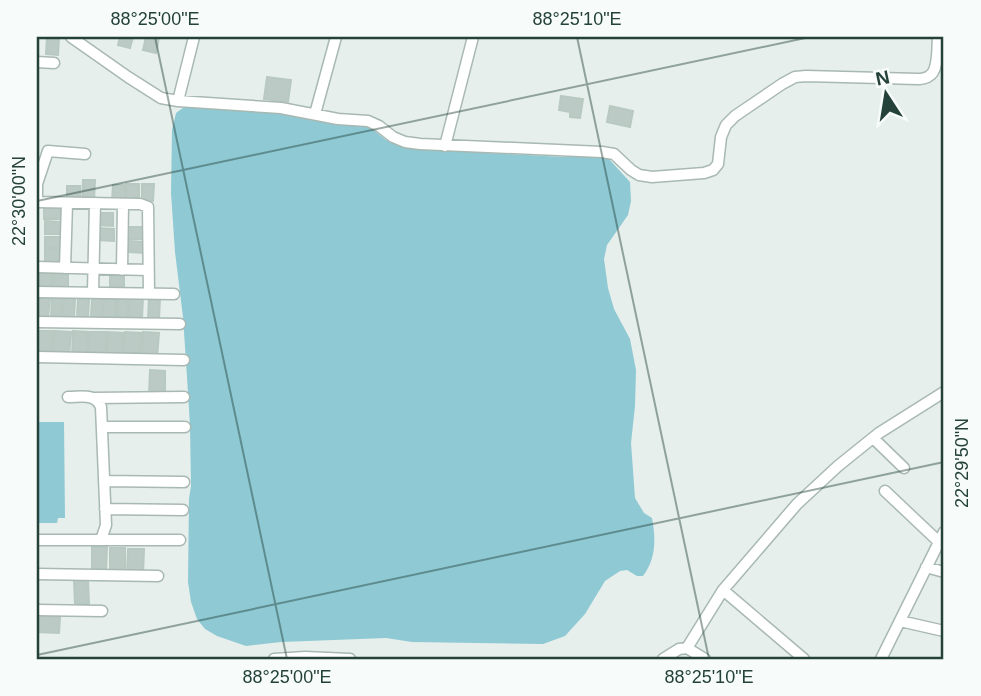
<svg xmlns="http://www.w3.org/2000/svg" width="981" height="696" viewBox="0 0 981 696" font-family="Arial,sans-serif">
<rect width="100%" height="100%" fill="#e6efeb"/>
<!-- water -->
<path fill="#8ec9d4" d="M187 105 269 110 362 124 371 128 386 140 397 145 450 151 564 157 598 155 608 158 630 182 631 201 628 215 607 245 604 259 608 288 614 309 630 339 636 370 635 406 631 443 635 498 644 513 652 518C656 539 656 559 643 576H637L627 570 620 571 605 581 585 614 565 636 543 644 412 642 386 638 281 642 246 646 217 636 205 629 197 619 191 602 188 582 189 499 191 486 190 426 187 377 183 317 175 252 171 193 172 130 176 113Z
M37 422H64L65 518H58L57 523H37Z"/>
<!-- building -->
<path fill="#bbcac4" stroke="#b8c9c2" stroke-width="2" d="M47 37H59L58 55 46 54Z
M120 37H133L130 48 118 45Z
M146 37H159L156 53 143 50Z
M267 77 291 80 288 102 264 99Z
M561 96 583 99 580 118 570 117V112L559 110Z
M610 106 633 111 630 127 607 122Z
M83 180H95L94 201H82Z
M126 184H139V201H126Z
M142 184H154L153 201 142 200Z
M113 185H125V201H112Z
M67 186H80V201L67 200Z
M44 207H61V219H44Z
M97 213H113V226L97 225Z
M45 221 61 222V234H45Z
M128 227H146L145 239H128Z
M97 228 114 229V241L97 240Z
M45 237H61L60 248H45Z
M129 241 145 242V253L129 252Z
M45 249H61V262H45Z
M40 273H52V289H39Z
M54 274H68V290H54Z
M110 275H124V291H110Z
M130 297 143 298 142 318 129 317Z
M38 298H50L48 318 37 317Z
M52 298H62L61 318 51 317Z
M78 298 89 299 88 318H77Z
M92 298H103L102 318H91Z
M118 298 128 299 127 318 117 317Z
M149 298 160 299 159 319 148 318Z
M64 299H75L74 319 62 318Z
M104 299 116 300 115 319H103Z
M37 331H53L52 355 37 354Z
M55 331 71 332 69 356 53 355Z
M73 331 88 332 86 357 72 356Z
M89 332H107L105 357 88 356Z
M108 332 123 333 122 357 107 356Z
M125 332 141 333 140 357 123 356Z
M143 332 159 333 157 358 142 357Z
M150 370 165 371V396L149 395Z
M92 547H107L106 572 92 571Z
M110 548H125V574L110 573Z
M128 549H144L143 575 127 574Z
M74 580H88L89 604H75Z
M37 616 60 617 59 633 37 632Z"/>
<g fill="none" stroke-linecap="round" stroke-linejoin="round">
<defs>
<path id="minor" d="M71 37 128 77 161 98 178 101 281 108 338 119 368 121 379 126 393 137 405 142 420 144 602 152 614 154 631 170 639 175 652 177 704 173 713 170 718 164 721 137 726 125 735 116 782 84 795 77 806 76 918 79C921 79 927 78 929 76 939 71 937 47 938 37
M37 62 54 63
M178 101 194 37
M315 114 336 37
M445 146 473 37
M37 200V184L48 151 85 154
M37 202 140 204 148 207 149 294
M37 267 148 270
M65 268 67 203
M122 270 123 204
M37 292 174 294
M93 293 95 203
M37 322 180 324
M37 357 184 360
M94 398 184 397
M102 427H185
M873 438 904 468
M104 481 184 482
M885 491 939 542
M105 509 183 510
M37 540H101L106 525 101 407C95 393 82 397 68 397
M101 540H180
M926 567 944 572
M37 574 158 576
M723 590 804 659
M37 610 102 611
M900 621 944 631
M687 648 723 590 797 504 838 466 879 433 944 392
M274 659 305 657 350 659
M663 659 679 649 687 648 705 659
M881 659 944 532"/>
</defs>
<!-- minor casing -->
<use href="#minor" stroke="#a8b8b2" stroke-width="13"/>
<!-- minor -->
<use href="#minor" stroke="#fff" stroke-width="10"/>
</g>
<!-- ticks -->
<path fill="none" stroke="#24423a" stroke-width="2" stroke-opacity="0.45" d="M155 37 287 659M577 37 709 659M37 201 810 37M37 655 944 462"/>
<!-- border -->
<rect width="981" height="696" fill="none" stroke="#f7fbf9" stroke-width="77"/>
<!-- north arrow -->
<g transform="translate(886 94) rotate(348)" stroke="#f7fbf9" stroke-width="5" paint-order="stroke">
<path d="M0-5L12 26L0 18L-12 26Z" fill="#24423a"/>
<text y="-10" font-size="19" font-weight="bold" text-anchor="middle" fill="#24423a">N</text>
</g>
<rect x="38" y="38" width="904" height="620" fill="none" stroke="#24423a" stroke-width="2.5"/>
<g font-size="18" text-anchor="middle" fill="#24423a">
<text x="155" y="25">88°25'00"E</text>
<text x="577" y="25">88°25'10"E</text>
<text transform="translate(19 201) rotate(-90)" y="6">22°30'00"N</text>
<text transform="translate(962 463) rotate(-90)" y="6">22°29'50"N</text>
<text x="287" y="683">88°25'00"E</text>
<text x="709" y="683">88°25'10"E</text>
</g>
</svg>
